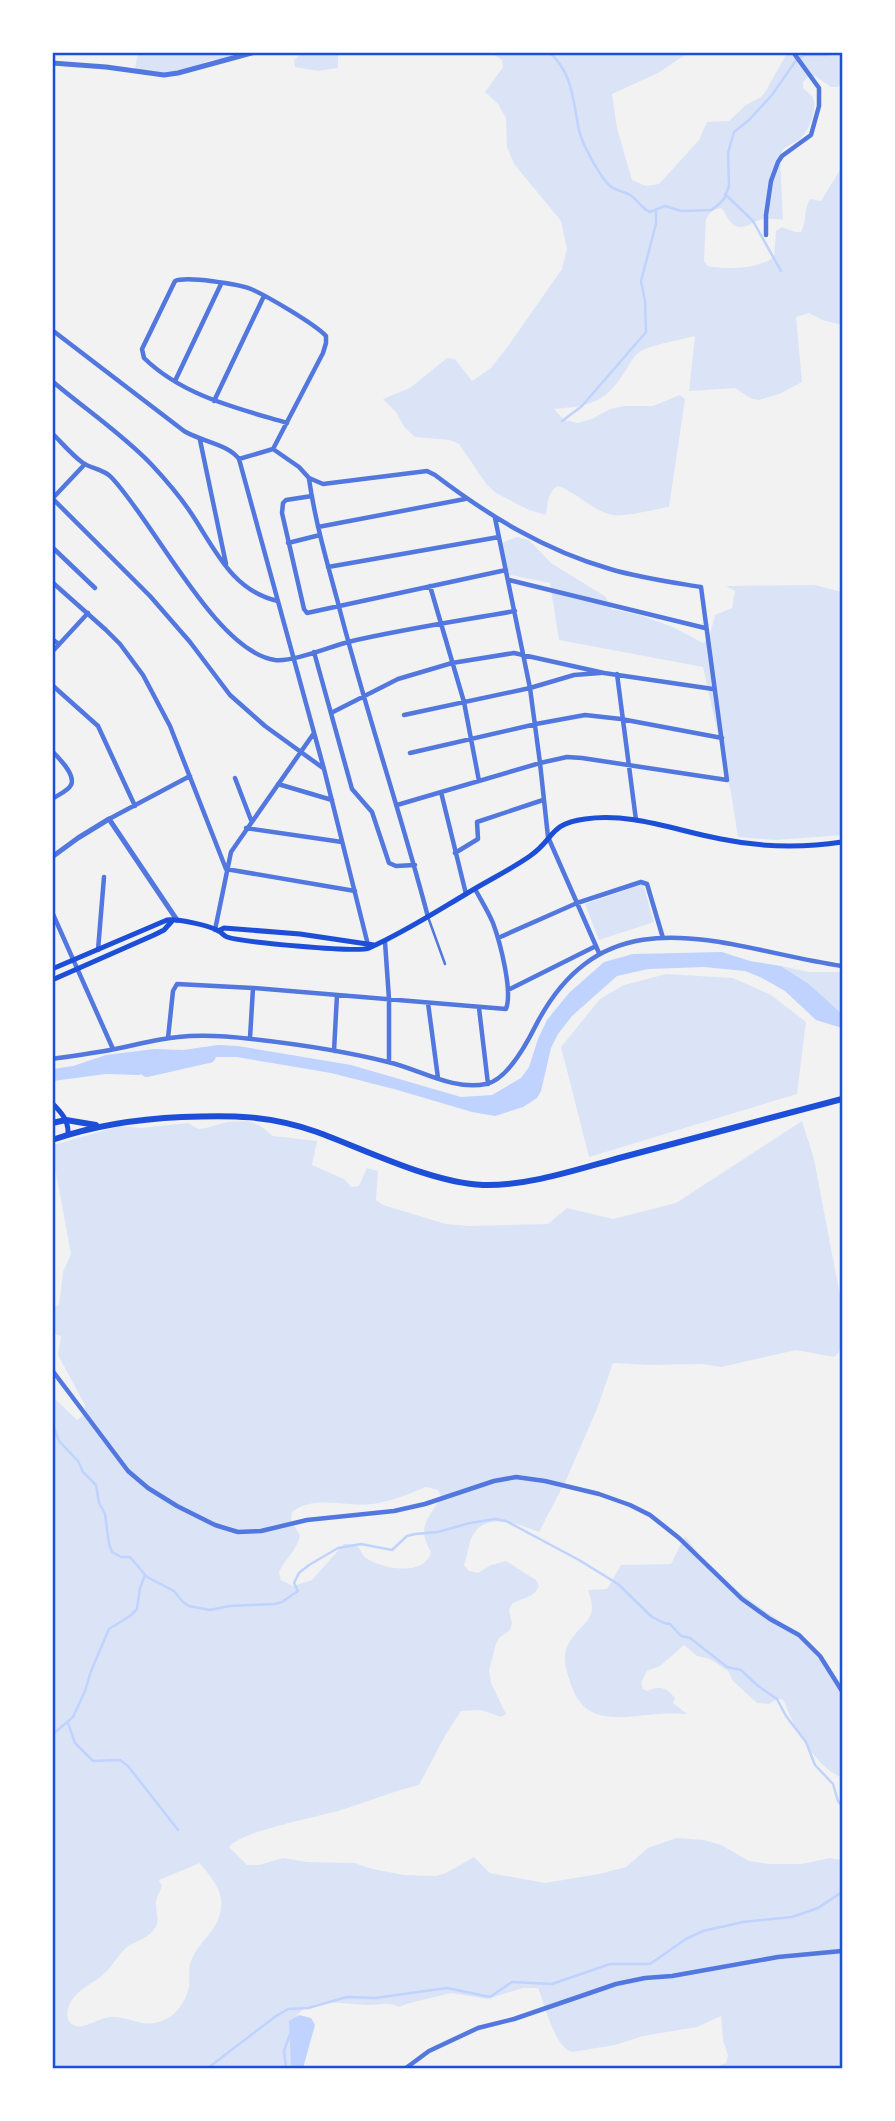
<svg xmlns="http://www.w3.org/2000/svg" width="895" height="2121" viewBox="0 0 895 2121" font-family="Jost,sans-serif">
<rect width="100%" height="100%" fill="#f2f2f2"/>
<!-- green -->
<path fill="#dbe4f7" fill-rule="evenodd" d="M138 53H255L243 57 211 60 177 73H151L135 69Z
M302 53H338V68L318 71 295 67 294 60Z
M491 53H688L658 73 612 94 617 128 632 180 646 186 659 184 699 140 707 122 729 121 746 105 761 97 765 92 787 53H842L841 62 842 83 838 87H831L815 76 808 77 803 82V88C806 91 809 93 812 96 819 107 809 131 800 139 791 146 782 145 780 158L783 220C776 219 767 218 760 220 751 222 744 231 734 225 727 221 727 213 721 208 713 210 709 212 706 220L704 261 708 266C726 270 759 269 774 257L776 231 782 227 795 232H801C807 222 803 210 810 199L821 201 840 170 842 179V325L822 320 809 313 796 317 802 382 779 394 759 400 752 399 735 388 689 391 695 336C680 340 654 344 641 351 633 356 629 366 624 373 604 404 589 406 554 409L564 420 578 423 592 419 610 409 624 406H653L680 395 685 399 669 507C655 509 626 517 613 515 594 512 576 492 558 486 547 492 548 503 546 515L529 510 496 493 487 485 459 444 450 440 415 437 405 428 396 412 383 399 410 388 447 358 455 359 472 381 491 368 508 346 562 269 567 249 561 221 514 164 507 147 506 118 498 104 485 92 503 67 502 60Z
M517 537 529 540 551 563 606 597 611 609 640 615 673 627 703 643 709 638 715 615 732 608 735 591 726 586 815 585 842 592V835L776 840 738 837 731 793 703 667 559 640 550 583 506 574 501 543Z
M643 884 654 922 599 940 585 904Z
M781 966 809 972H842V1014L809 984Z
M666 974 733 978 771 995 806 1022 797 1094 589 1157 561 1047 600 999 624 985Z
M248 1121 259 1125 273 1136 317 1141 312 1165 344 1179 351 1187 359 1186 367 1168 378 1171 376 1200 383 1205 446 1224 469 1226 548 1224 567 1208 613 1219 676 1203 802 1121 814 1159 842 1306V1340L839 1352 834 1357 796 1350 721 1367 702 1364 650 1365 613 1363 597 1409 566 1480 539 1532C518 1524 483 1510 471 1539 468 1547 467 1557 464 1565L469 1571 478 1573 491 1565 506 1561 536 1580 539 1586C533 1599 523 1597 512 1604L509 1610 512 1623 510 1630 499 1638 496 1644 489 1670 491 1683 506 1714 501 1717 481 1710 461 1711 446 1734 419 1785C393 1791 367 1802 341 1810 318 1817 241 1831 229 1847L247 1865H259L283 1858 307 1862 354 1863 373 1869 404 1875 436 1876 446 1873 474 1857 490 1873 545 1883 599 1874 626 1867 648 1848 676 1838 704 1840 721 1845 749 1861 769 1864H802L830 1858 842 1860V2068H714L726 2063 728 2056 723 2040 721 2016 697 2027 643 2036 615 2045 572 2052C554 2047 545 2004 538 1988H523L487 1999 451 1993 406 2004 399 2007C388 2001 382 2005 371 2005 349 2006 310 1994 295 2018L291 2068H53L52 1396 77 1420 84 1415 85 1405 58 1355 61 1336 53 1333V1307L59 1305 63 1272 71 1254 53 1157V1145L120 1126 141 1128 188 1123 199 1129 206 1128 227 1122ZM426 1487 438 1490 441 1496C430 1520 415 1524 431 1552 425 1577 382 1569 366 1558 360 1554 362 1548 355 1545 352 1544 348 1544 344 1544L312 1580 293 1586 281 1580 279 1572C285 1559 298 1549 300 1535L291 1521 292 1512C315 1494 346 1508 373 1504 392 1501 409 1494 426 1487ZM200 1863C208 1874 220 1886 221 1900 223 1929 200 1938 191 1961 188 1970 190 1978 189 1987 187 1998 178 2013 168 2018 145 2031 134 2017 112 2017 100 2016 87 2029 76 2026 68 2024 66 2016 68 2009 73 1990 92 1985 105 1973 113 1965 118 1955 126 1948 134 1941 145 1940 153 1931 162 1920 155 1913 156 1901 157 1896 160 1891 162 1886L159 1880Z
M685 1536 698 1553 740 1593 784 1624 806 1643 834 1677 842 1695V1777C821 1772 798 1734 789 1714 787 1709 786 1704 782 1699H777L769 1704 757 1703 733 1681 728 1671 710 1659 697 1656 684 1645 660 1666 647 1671 641 1683 643 1689 647 1691C660 1685 666 1687 675 1698L673 1703 687 1714C678 1714 669 1713 660 1714 635 1715 597 1726 579 1701 575 1696 572 1688 570 1682 566 1670 562 1656 568 1645 581 1620 600 1623 588 1590L607 1589 621 1565 671 1564Z"/>
<!-- water -->
<path fill="#bfd3fe" d="M722 952 750 961 781 966 809 984 842 1014V1028L816 1020 785 991 760 977 745 971 704 967 648 969 617 976 572 1016 558 1034 551 1048 541 1091 537 1098 523 1107 495 1116 472 1112 394 1089 331 1073 237 1057H206L170 1065 139 1075 106 1074 53 1081V1069L73 1066 106 1055 154 1049 183 1050 218 1045 238 1046 351 1065 461 1097 492 1095 521 1078 529 1067 538 1039 547 1020 569 993 604 962 633 954Z
M299 2015 311 2018 315 2025 303 2068H291L289 2021Z"/>
<g fill="none" stroke-linecap="round" stroke-linejoin="round">
<!-- stream -->
<path stroke="#bfd3fe" stroke-width="2.5" d="M549 52C573 73 573 101 579 130 582 144 600 177 610 186 616 191 624 191 630 195 638 200 641 208 650 212L665 206 681 211 711 210 717 206 724 199 729 186 728 153 734 132 749 120 772 95 797 59 805 55H826L834 52
M725 194 753 221 781 271
M562 421 582 406 646 332 645 301 641 281 656 224V212
M52 1423 59 1441 78 1461 83 1472 96 1485 99 1503 105 1514 109 1544 112 1552 121 1557H130L147 1577 174 1591 183 1602 189 1606 210 1610 229 1606 275 1604 282 1602 298 1591 294 1583 299 1573 309 1565 338 1548 361 1544 392 1550 407 1536 415 1534 438 1532 470 1523 495 1519 506 1521 579 1560 618 1584 652 1617 664 1623 670 1624 681 1636 690 1638 727 1667 741 1670 758 1686 777 1699 786 1716 806 1742 815 1765 833 1784 838 1801 842 1806
M68 1723 75 1743 93 1761 120 1760 128 1766 178 1830
M52 1735 73 1717 85 1691 91 1671 109 1629 130 1616 137 1609 140 1588 145 1575
M208 2068 276 2016 288 2009 308 2008 347 1997 375 1998 447 1988 490 1997 512 1982 552 1984 610 1964H650L686 1939 703 1931 743 1922 792 1917 818 1908 842 1892
M286 2068 284 2051 290 2034"/>
<!-- river -->
<path stroke="#bfd3fe" stroke-width="14" d="M147 1070 209 1056"/>
<!-- pedestrian -->
<path stroke="#5277de" stroke-width="2.5" d="M428 917 445 964"/>
<!-- minor -->
<path stroke="#5277de" stroke-width="4.5" d="M766 235V215L771 181 778 162 782 156 811 135 819 106V88L793 52
M52 330 184 431C200 441 228 444 239 459L324 769 368 945
M52 381C85 409 121 433 151 464 165 479 179 495 191 513 215 549 232 591 278 601
M175 381 221 284
M214 401 264 296
M52 433C62 443 72 455 83 463 92 469 103 469 111 477 153 520 216 652 275 660 293 662 329 647 348 642 403 629 459 621 515 611
M200 440 226 564
M273 449 323 353 326 343V336C315 324 267 296 251 289 238 284 187 276 175 281L142 349 144 358C183 396 237 408 287 423
M239 459 273 449 299 467 309 478 323 484 427 471 435 475C489 516 544 550 610 569 640 578 670 582 701 587L727 780 582 758 567 757 540 763 397 805
M309 479C315 520 326 559 337 599 364 706 400 810 428 917
M312 496 286 500 283 503 282 513 304 609 307 613 506 570
M52 498 150 596 190 642 230 695 265 726 323 768
M52 499 85 464
M495 518 530 688 540 763 548 837 599 953
M318 527 465 499
M288 543 320 535
M52 547 95 588
M328 567 499 537
M509 580 705 628
M52 582 106 630 120 644 143 675 170 726 226 869 355 891
M430 586 464 702 479 781
M52 639 59 644
M52 652 88 613
M314 652 352 789 372 812 389 863 396 866 415 865
M617 674 636 820
M52 685 98 726 135 806
M331 713 398 679 452 663 514 653 604 673 713 689
M404 715 530 688 574 675 600 673
M52 751C59 758 76 775 71 785 68 791 58 795 52 799
M410 753 536 724 585 715 621 719 722 738
M235 778 251 820
M278 784 332 800
M441 792 466 894
M109 819 190 776
M246 828 342 842
M455 853 478 839 477 822 543 800
M52 912 113 1049
M215 930 231 852 314 733
M498 938 577 903 641 882 647 884 663 938
M385 942 389 999V1062
M98 950 104 877
M508 990 596 946
M428 1003 438 1078
M479 1008 488 1084
M168 1038 173 991 177 984 253 988 506 1009C513 991 500 942 493 923 488 911 481 900 475 889
M250 1038 253 988
M334 1051 337 995
M52 1059C73 1056 95 1053 115 1049 136 1045 157 1039 178 1037 203 1034 227 1036 252 1039 297 1044 344 1051 388 1062 419 1069 453 1091 486 1084 507 1080 527 1043 536 1025 607 888 726 949 842 966
M52 1370 128 1471 148 1488 177 1506 215 1525 238 1532 261 1531 307 1520 394 1511 425 1504 494 1481 516 1477 545 1481 599 1494 630 1505 650 1515 679 1538 742 1599 770 1619 799 1635 820 1656 842 1691
M406 2068 429 2051 478 2028 514 2019 616 1984 645 1978 672 1976 778 1957 842 1951"/>
<!-- tertiary -->
<path stroke="#5277de" stroke-width="5" d="M52 63 106 67 164 75 178 73 255 52
M52 857 78 838 109 819 177 920"/>
<!-- secondary -->
<path stroke="#1d4ed8" stroke-width="5" d="M218 931 224 928 300 934 374 945
M52 969 167 920C179 919 208 925 219 931 222 933 224 936 227 937 242 942 359 953 369 948 403 933 434 913 466 894 487 881 510 870 530 856 555 839 548 824 585 819 631 812 677 831 721 839 760 847 803 848 842 842
M52 980 154 935 164 930 173 920
M52 1103C62 1113 69 1121 68 1135"/>
<!-- primary -->
<path stroke="#1d4ed8" stroke-width="6" d="M52 1123 66 1120 96 1125
M52 1140C95 1125 137 1119 182 1117 232 1115 269 1115 317 1132 366 1150 432 1183 483 1185 530 1186 578 1169 623 1157 696 1138 769 1118 842 1099"/>
</g>
<!-- border -->
<rect width="895" height="2121" fill="none" stroke="#ffffff" stroke-width="108"/>
<rect x="54" y="54" width="787" height="2013" fill="none" stroke="#1d4ed8" stroke-width="2.5"/>
</svg>
